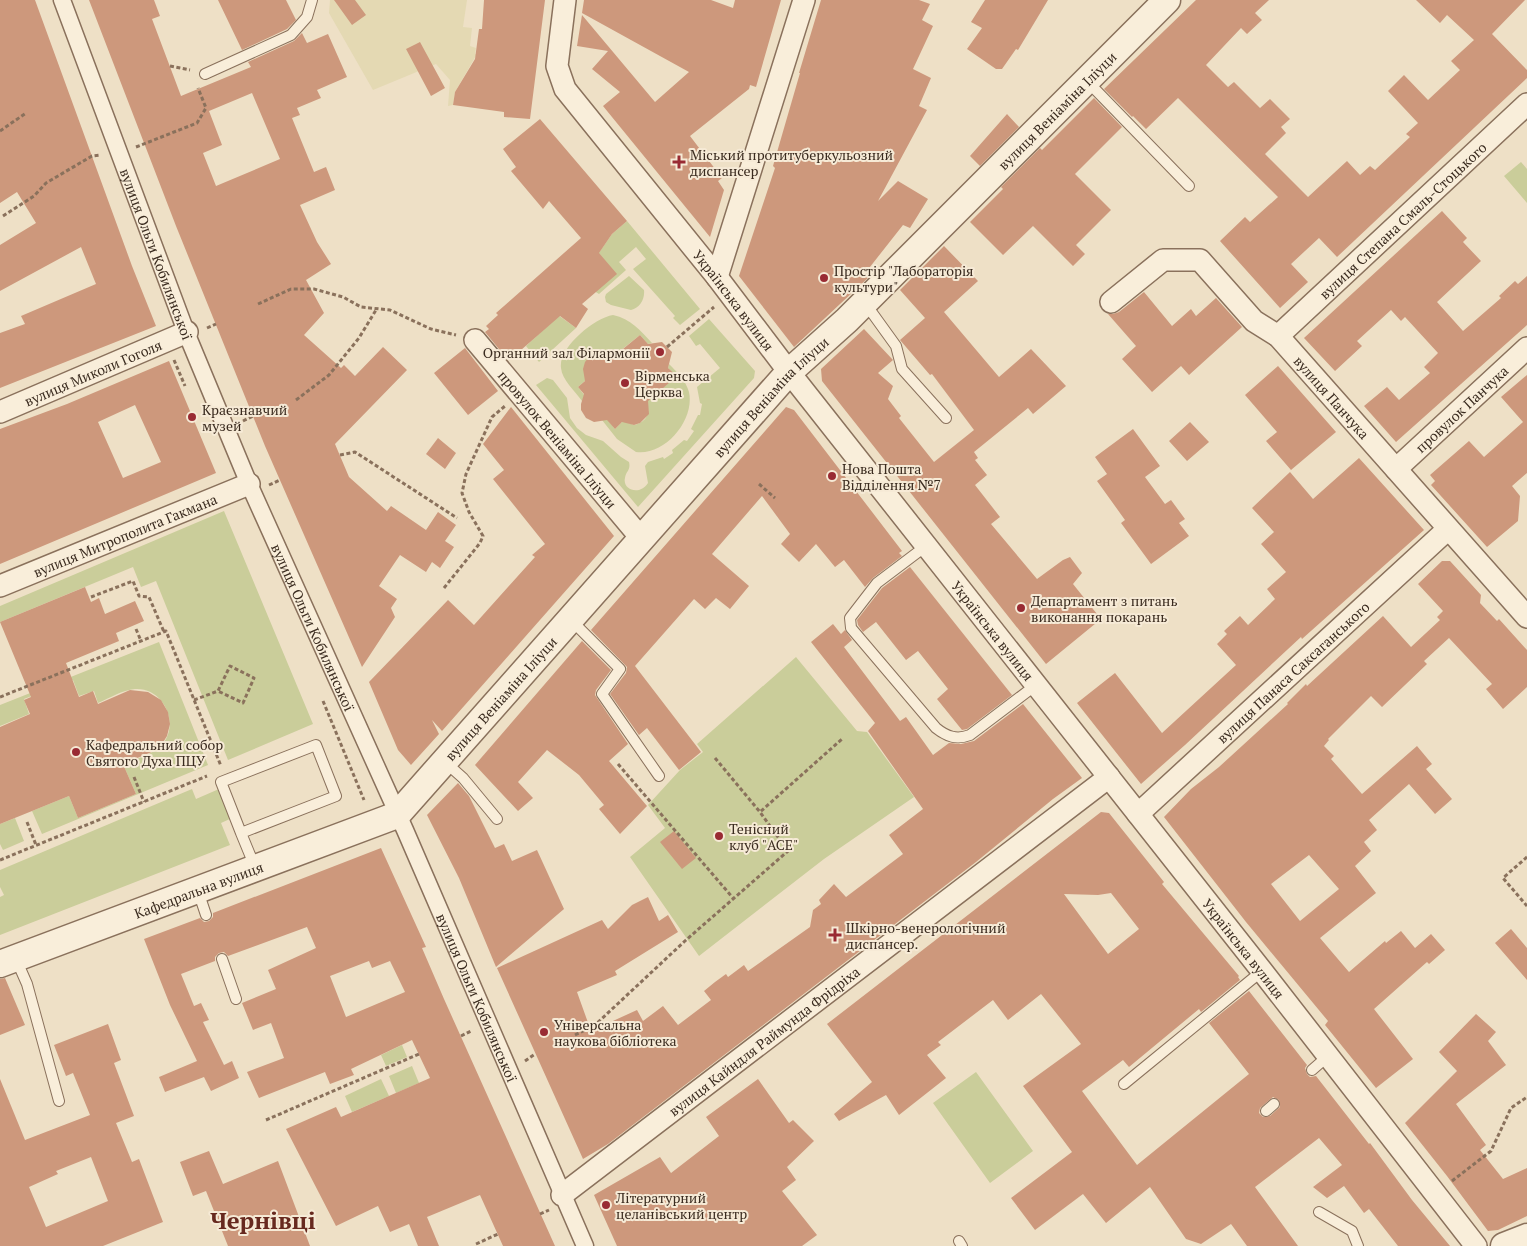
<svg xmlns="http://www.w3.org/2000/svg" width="1527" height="1246" viewBox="0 0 1527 1246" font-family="'PT Serif',serif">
<rect width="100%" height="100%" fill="#eee0c6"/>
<!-- farmland -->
<path fill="#e4d9b3" d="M330 0H467L463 27 472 28 470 46 476 48 475 54H477L455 92 453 105 448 106 450 80 436 64 373 90 329 13Z"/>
<!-- green -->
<path fill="#cacd9a" d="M1521 162 1527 169V203L1504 176Z
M627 221 700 309 680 325 673 318 675 316 633 269 646 259 636 247 619 262 626 270 599 294 584 285 569 296 612 234Z
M629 276 644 290C645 299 640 308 631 310L611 305 606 302 605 297 606 294Z
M558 315 576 328 539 362 526 346 552 322Z
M613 315C631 319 640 330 652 343L648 344 640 335 610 359 606 356 598 355 587 379 578 387 585 396 582 401C575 391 562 380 561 368 558 348 594 318 613 315Z
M709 319 755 371 754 378 638 507 536 385 547 378 553 380 567 398 570 418 577 428 586 435 603 441 621 457 629 462C631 470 626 471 625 478 622 490 640 496 648 483L645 466 648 462 663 457 664 459 673 453 672 450 684 440 687 441 694 431 691 429 698 415H700L702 404 700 403 697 387 720 368 700 344 696 346 689 336Z
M669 364C677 372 686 381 689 392 695 420 665 456 636 452L617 439 602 420 606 418 615 429 623 421 634 425C645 423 652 413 646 402L676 376 668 368Z
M224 511 313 724 228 760 156 581 141 587 133 567 0 622V606Z
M159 642 208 765 42 834 32 811 69 796 78 818 136 794 123 764C134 760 146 756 156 750 183 732 167 687 135 689 122 690 110 698 98 703L94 691 79 696 73 680 24 699 29 714 0 726V705Z
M796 657 857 731 867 732 914 797 824 859 699 956 630 857 665 828 648 805 680 770 703 752 697 744Z
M192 789 196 799 219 789 232 818 221 823 230 845 0 935V897L4 895 0 887V870Z
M15 818 24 841 3 850 0 844V824Z
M402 1045 407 1057 386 1066 381 1055Z
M412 1066 419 1083 396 1093 389 1076Z
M976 1072 1033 1151 990 1183 933 1103Z
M381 1079 389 1096 352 1112 345 1096Z"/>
<!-- building -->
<path fill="#cd987c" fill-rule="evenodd" d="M0 0H35L132 266 156 326 0 388V333L25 324 21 316 96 284 81 247 0 291V245L36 223 17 192 0 203Z
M89 0H154L160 16 152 19 181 96 251 67 248 62 294 41 302 33 307 43 328 34 347 77 317 90 321 98 297 108 300 115 292 118 314 172 326 167 335 190 300 205 317 242 331 264 306 280 324 313 304 335 341 368 344 365 355 376 383 347 407 370 335 444 349 477 387 511 391 506 426 530 438 512 456 525 445 541 454 547 440 568 432 562 426 572 400 555 379 586 397 599 391 608 395 617 362 667 265 446 176 226ZM252 93 280 159 216 186 203 153 222 145 209 111Z
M218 0H286L296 20 287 29 242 50Z
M334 0H355L366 15 352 25Z
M484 0H545L530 119 504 117V112L453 105 455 92 475 59 479 29H482Z
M584 0H711L733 8 735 0H781L756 87 750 85 749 89 690 136 722 178 718 181 724 190 710 237 603 106 620 92 592 69 608 51 577 46 582 15 655 102 689 72 582 13Z
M821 0H919L930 4 922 20 933 26 913 69 931 78 919 106 927 110 878 201 898 181 928 199 910 228 903 225 866 272 870 276 794 347 739 276 775 168 773 166 800 73H799Z
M985 0H1048L1018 50 1016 49 1002 69H996L967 49 982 28 971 22Z
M1196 0H1269L1255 13 1262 20 1247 34 1241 28 1206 65 1228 87 1234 82 1260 108 1270 99 1290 119 1281 127 1286 133 1265 154 1308 197 1347 161 1360 175 1370 166 1375 170 1410 137 1406 134 1418 123 1388 91 1404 75 1428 100 1460 70 1451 61 1474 40 1447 15 1440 23 1416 0H1525L1492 34 1527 70V78L1337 257 1319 238 1291 264 1308 282 1280 308 1220 241 1245 217 1250 222 1278 197 1178 98 1146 129 1133 116 1132 117 1104 89Z
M420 42 445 88 431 96 406 49Z
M1094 98 1122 127 1075 174 1111 210 1076 245 1085 254 1073 266 1033 226 1003 255 970 222 1003 189 1001 187 1040 148 1042 150Z
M1007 114 1019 127 980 166 970 156Z
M540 119 627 221 612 234 599 253 617 274 582 304 588 309 576 328 560 316 513 357 508 351 503 354 485 332 489 329 486 326 498 315 496 313 581 238 549 201 543 209 511 171 516 167 503 149Z
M1442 211 1467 238 1463 242 1481 261 1437 302 1463 331 1501 298 1499 296 1515 281 1518 284 1527 276V325L1396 442 1364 406 1387 387 1399 400 1430 373 1424 367 1438 353 1405 317 1401 321 1391 310 1357 341 1362 346 1335 371 1304 338Z
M944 246 978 281 944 312 999 377 1031 349 1066 386 1033 414 1028 408 974 452 978 458 975 460 987 475 975 485 1000 517 991 524 1037 579 1063 560 1070 557 1082 573 1073 584 1101 619 1046 664 822 381 821 369 864 329 893 360 878 373 893 386 888 399 901 416 899 418 934 462 974 430 932 374 930 375 900 340 925 318 900 290Z
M1144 292 1172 326 1191 309 1196 316 1216 298 1242 327 1189 375 1181 366 1152 392 1122 359 1136 346 1108 314H1113L1119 312Z
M640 335 648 344 662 342 672 352 668 368 677 376 648 401 649 414 640 423 634 425 622 422 615 429 607 420 594 422 586 418 581 410V404L584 394 578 387 585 381 583 369 585 362 589 357 598 355 612 358Z
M465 348 498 391 468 415 434 373Z
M169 361 216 473 0 564V429L67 404ZM135 405 161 462 123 478 98 422Z
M1278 366 1336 432 1291 470 1266 441 1277 432 1245 395Z
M1527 375V473L1512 486 1520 496 1518 521 1487 547 1431 485 1435 481 1430 475 1469 441 1484 457 1523 422 1501 397Z
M511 407 614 536 442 731 432 720 439 734 411 765 398 750 369 682 448 600 474 625 535 557 532 555 545 544 493 479 504 470 483 444Z
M786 407 794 410 902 551 899 553 902 556 873 578 865 587 844 560 835 567 816 544 799 562 781 544 790 534 762 496 712 554 749 586 730 609 716 598 705 609 694 599 635 666 701 752 679 770 647 728 639 735 610 694 626 673 627 667 591 630Z
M1190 422 1209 442 1187 461 1169 441Z
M1133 429 1160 466 1145 477 1165 504 1171 500 1185 519 1179 523 1189 536 1151 564 1121 523 1125 520 1097 481 1107 474 1095 457Z
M438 438 456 453 445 469 426 454Z
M1359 458 1424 530 1302 639 1301 637 1185 745 1141 784 1077 703 1115 673 1162 733 1236 665 1217 644 1227 634 1224 631 1240 616 1248 625 1275 599 1267 589 1286 572 1261 544 1274 532 1252 508 1290 472 1313 499Z
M1442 561H1450L1481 595 1480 603 1497 621 1499 619 1527 650V687L1503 709 1486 689 1492 684 1449 638 1424 661 1427 664 1382 707 1371 696 1328 739 1329 740 1324 746 1334 756 1331 759 1362 794 1417 746 1432 764 1426 769 1452 799 1435 814 1409 784 1369 820 1377 830 1364 842 1371 851 1355 866 1376 893 1320 938 1349 972 1385 941 1386 943 1401 931 1415 948 1431 934 1445 950 1429 964 1427 962 1374 1009 1413 1059 1376 1088 1325 1025 1328 1021 1246 922 1164 817 1191 789 1219 767 1288 704 1287 703 1306 684 1307 686 1383 616 1411 647 1440 620 1437 617 1443 611 1418 584ZM1309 855 1339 889 1300 921 1271 884Z
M910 567 1012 695 967 729 962 730 937 699 948 689 918 651 906 660 876 622 863 632 858 625 857 620 882 588Z
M85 587 91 602 99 598 105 614 135 601 144 621 116 633 119 641 66 663 79 697 93 691 98 704 130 690 148 692 161 700 168 712 170 724 167 736 162 744 154 751 123 764 136 794 78 818 69 796 0 824V727L30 714 24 700 31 697 0 622Z
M833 624 841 634 845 630 852 640 844 647 900 721 906 717 933 755 949 743 961 744 974 741 1023 704 1082 778 1053 799 976 862 608 1144 583 1159 497 968 602 920 608 929 632 905 648 897 659 921 668 915 678 932 615 971 617 975 577 992 591 1031 637 1010 643 1021 663 1006 678 1025 711 1000 704 991 715 982 726 974 728 977 744 965 748 971 810 927 813 910 821 904 819 900 834 884 846 897 903 854 889 835 923 809 868 731 875 723 811 642Z
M582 641 611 670 596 690 595 695 628 744 609 761 647 806 620 834 599 809 604 805 579 775 547 750 518 782 533 798 518 811 475 765Z
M458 783 469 796 495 848 504 844 512 861 537 850 564 909 496 967 459 878 427 815Z
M1101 812 1109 813 1164 882 1162 884 1239 976 1238 977 1240 980 1201 1012 1199 1009 1129 1067 1123 1060 1082 1091 1137 1165 1249 1074 1209 1023 1249 991 1307 1065 1305 1068 1307 1074 1310 1077 1316 1076 1369 1144 1370 1143 1412 1200 1450 1246H1398L1369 1209 1364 1213 1344 1186 1327 1198 1313 1187 1342 1165 1319 1138 1255 1187 1298 1246H1247L1231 1224 1201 1244 1186 1239 1150 1187 1106 1223 1083 1194 1035 1230 1011 1198 1072 1152 1023 1086 1081 1044 1041 994 1008 1020 993 1000 938 1042 941 1045 927 1055 946 1078 899 1115 886 1095 839 1121 834 1114 872 1082 827 1024ZM1111 893 1139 929 1108 954 1064 894 1098 895ZM1273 1097 1279 1100 1280 1107 1270 1116 1263 1117 1259 1113 1260 1108Z
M674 831 696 858 682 869 660 842Z
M381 848 426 947 422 948 444 999 555 1246H503L480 1195 427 1217 439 1246H418L409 1224 390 1232 378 1206 336 1226 286 1129 336 1107 341 1117 430 1078 412 1040 351 1069 354 1075 330 1084 325 1072 259 1098 247 1072 284 1058 271 1023 253 1030 242 1003 276 989 268 970 316 948 307 927 228 956 224 952 219 953 215 957V961L181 974 194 1006 201 1003 209 1020 203 1022 224 1065 232 1061 239 1078 211 1091 204 1077 165 1092 159 1077 197 1061 170 1005 144 939 200 918 204 922 209 921 213 917V913ZM369 961 372 968 390 961 405 992 346 1017 330 976Z
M1511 929 1527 948V980L1495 943Z
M5 978 25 1025 0 1035V979Z
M1476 1014 1496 1032 1488 1041 1506 1065 1456 1104 1486 1145 1480 1150 1503 1179 1527 1168V1216L1498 1230 1488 1231 1447 1176 1405 1123 1457 1071 1439 1052Z
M108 1024 121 1060 114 1063 134 1116 116 1123 132 1162 139 1159 163 1222 103 1246H0V1079L25 1140 90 1115 73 1073 66 1076 54 1045ZM91 1157 108 1201 46 1227 29 1187 58 1174 56 1171Z
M758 1079 789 1123 793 1120 814 1141 787 1167 796 1180 782 1191 817 1235 802 1246H617L594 1195 660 1157 671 1173 719 1136 706 1117Z
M209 1151 223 1184 278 1161 310 1246H228L206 1191 193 1196 180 1162Z"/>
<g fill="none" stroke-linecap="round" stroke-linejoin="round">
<defs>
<path id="service" d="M205 74 291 35 307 17 312 0
M1087 81 1189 186
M865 303 896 346 902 369 946 418
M926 546 877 583 850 618 851 628 936 728C947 737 957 740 970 735L1036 685
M571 620 620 669 602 694 659 776
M316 745 336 796 241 833 221 782Z
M445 762 463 778 497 819
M241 833 255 867
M198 891 206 915
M16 959 27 984 59 1101
M222 959 236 999
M1312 1070 1328 1056
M1124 1084 1262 971
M1266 1111 1274 1104
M1319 1212 1352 1231 1358 1246
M959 1241 962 1246"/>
<g id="pedestrian">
<path id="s1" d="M62 0 188 337 249 484 405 830 585 1246"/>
</g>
<g id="minor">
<path id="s2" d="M565 0 557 66 565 89 717 277 789 372 1262 971 1476 1246"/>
<path d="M717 277 804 0"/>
<path id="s3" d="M1111 302 1163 260H1200L1254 321 1278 336 1527 617"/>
<path id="s4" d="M1278 336 1527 104"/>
<path id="s5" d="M475 340 641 538"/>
<path id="s6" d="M0 412 187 332"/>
<path id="s7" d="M1396 469 1527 348"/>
<path id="s8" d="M0 586 249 484"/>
<path id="s9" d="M1138 814 1448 529"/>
<path id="s10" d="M562 1195 1109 777"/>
</g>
<g id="tertiary">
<path id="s11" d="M0 964 397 815 789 372 847 320 1167 0"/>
<path d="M1504 1246 1527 1237"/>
</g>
</defs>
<!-- service casing -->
<use href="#service" stroke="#8a715c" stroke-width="12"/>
<!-- pedestrian casing -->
<use href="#pedestrian" stroke="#8a715c" stroke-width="19"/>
<!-- minor casing -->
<use href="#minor" stroke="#8a715c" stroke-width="24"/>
<!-- tertiary casing -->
<use href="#tertiary" stroke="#8a715c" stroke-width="29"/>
<!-- path -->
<path stroke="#8a715c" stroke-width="3" stroke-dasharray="4 2.5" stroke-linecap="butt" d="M170 66 190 70
M0 131 26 113
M136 147 197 123 206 108 198 88
M3 216 34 196 46 183 92 156 101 155
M258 304 291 289H314L343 297 361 307 390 310 431 329 456 335
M207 328 216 324
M667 347 714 307
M174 360 185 386
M296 400 329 375 359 338 376 310
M243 421 253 416
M340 455 355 452 457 518
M759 484 775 498
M269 485 280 480
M444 588 480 543 483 536 469 512 462 493 466 474 492 417 505 406
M91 597 133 581 139 596 149 597 164 632
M136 629 141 641
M0 697 166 631 221 766
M194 700 218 691 230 666 254 678 243 703 218 691
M323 701 364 800
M715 758 760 812
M618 764 733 898
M134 777 144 802
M27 822 36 845
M1527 857 1503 878 1527 906
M0 860 207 776
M575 1035 595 1025 686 940 788 851 760 812 842 739
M461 1036 471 1031
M525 1061 535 1054
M266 1120 419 1054
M1452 1181 1491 1151 1511 1108 1527 1097
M540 1214 549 1210
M476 1244 498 1234"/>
<!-- service -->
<use href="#service" stroke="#f9eeda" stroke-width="10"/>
<!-- pedestrian -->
<use href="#pedestrian" stroke="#f9eeda" stroke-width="16"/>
<!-- minor -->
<use href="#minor" stroke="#f9eeda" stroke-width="21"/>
<!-- tertiary -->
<use href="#tertiary" stroke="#f9eeda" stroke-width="26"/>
</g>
<!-- markers -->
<g fill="#992b33" stroke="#f6ead6" stroke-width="2">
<path d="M676.5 154.5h5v5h5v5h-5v5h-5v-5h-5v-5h5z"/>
<circle cx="824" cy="278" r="5"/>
<circle cx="660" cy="352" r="5"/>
<circle cx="625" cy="383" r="5"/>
<circle cx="192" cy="417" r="5"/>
<circle cx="832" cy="476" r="5"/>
<circle cx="1021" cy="608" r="5"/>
<circle cx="76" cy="752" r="5"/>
<circle cx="719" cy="836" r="5"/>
<path d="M832.5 927.5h5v5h5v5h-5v5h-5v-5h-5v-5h5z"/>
<circle cx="544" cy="1032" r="5"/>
<circle cx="606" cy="1205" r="5"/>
</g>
<g text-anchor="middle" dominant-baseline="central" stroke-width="4" stroke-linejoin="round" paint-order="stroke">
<!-- street labels -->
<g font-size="14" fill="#3a2b1f" stroke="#f6ead6">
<text stroke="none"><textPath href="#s11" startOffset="1390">вулиця Веніаміна Іліуци</textPath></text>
<text stroke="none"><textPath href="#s4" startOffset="170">вулиця Степана Смаль-Стоцького</textPath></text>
<text stroke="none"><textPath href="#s1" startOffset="271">вулиця Ольги Кобилянської</textPath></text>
<text stroke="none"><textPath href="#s2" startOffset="361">Українська вулиця</textPath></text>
<text stroke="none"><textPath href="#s6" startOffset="101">вулиця Миколи Гоголя</textPath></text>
<text stroke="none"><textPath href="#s11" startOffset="985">вулиця Веніаміна Іліуци</textPath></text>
<text stroke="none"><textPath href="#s3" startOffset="295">вулиця Панчука</textPath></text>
<text stroke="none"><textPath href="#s7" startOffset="89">провулок Панчука</textPath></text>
<text stroke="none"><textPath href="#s5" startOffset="129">провулок Веніаміна Іліуци</textPath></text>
<text stroke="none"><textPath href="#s8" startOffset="135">вулиця Митрополита Гакмана</textPath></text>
<text stroke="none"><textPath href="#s1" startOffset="676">вулиця Ольги Кобилянської</textPath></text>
<text stroke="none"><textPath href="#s2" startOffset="781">Українська вулиця</textPath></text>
<text stroke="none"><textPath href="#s9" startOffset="210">вулиця Панаса Саксаганського</textPath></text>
<text stroke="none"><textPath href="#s11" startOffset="580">вулиця Веніаміна Іліуци</textPath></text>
<text stroke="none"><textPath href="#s11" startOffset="212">Кафедральна вулиця</textPath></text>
<text stroke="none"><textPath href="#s2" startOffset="1186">Українська вулиця</textPath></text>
<text stroke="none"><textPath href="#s1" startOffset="1081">вулиця Ольги Кобилянської</textPath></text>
<text stroke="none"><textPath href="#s10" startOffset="254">вулиця Кайндля Раймунда Фрідріха</textPath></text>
</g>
<!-- poi labels -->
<g font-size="14" fill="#3a2b1f" stroke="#f6ead6" text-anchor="start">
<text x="690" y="154">Міський протитуберкульозний<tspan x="690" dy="16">диспансер</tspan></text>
<text x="834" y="270">Простір "Лабораторія<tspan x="834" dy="16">культури"</tspan></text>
<text x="650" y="352" text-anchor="end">Органний зал Філармонії</text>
<text x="635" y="375">Вірменська<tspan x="635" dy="16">Церква</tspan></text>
<text x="202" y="409">Краєзнавчий<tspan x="202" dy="16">музей</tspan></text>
<text x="842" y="468">Нова Пошта<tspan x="842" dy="16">Відділення №7</tspan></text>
<text x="1031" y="600">Департамент з питань<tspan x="1031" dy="16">виконання покарань</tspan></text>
<text x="86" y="744">Кафедральний собор<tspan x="86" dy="16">Святого Духа ПЦУ</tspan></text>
<text x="729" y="828">Тенісний<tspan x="729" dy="16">клуб "ACE"</tspan></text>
<text x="846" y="927">Шкірно-венерологічний<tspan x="846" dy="16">диспансер.</tspan></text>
<text x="554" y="1024">Універсальна<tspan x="554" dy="16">наукова бібліотека</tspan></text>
<text x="616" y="1197">Літературний<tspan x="616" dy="16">целанівський центр</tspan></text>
</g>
<!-- town labels -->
<g font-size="24" font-weight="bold" fill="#67291f" stroke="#f6ead6">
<text x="263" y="1220">Чернівці</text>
</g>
</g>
</svg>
